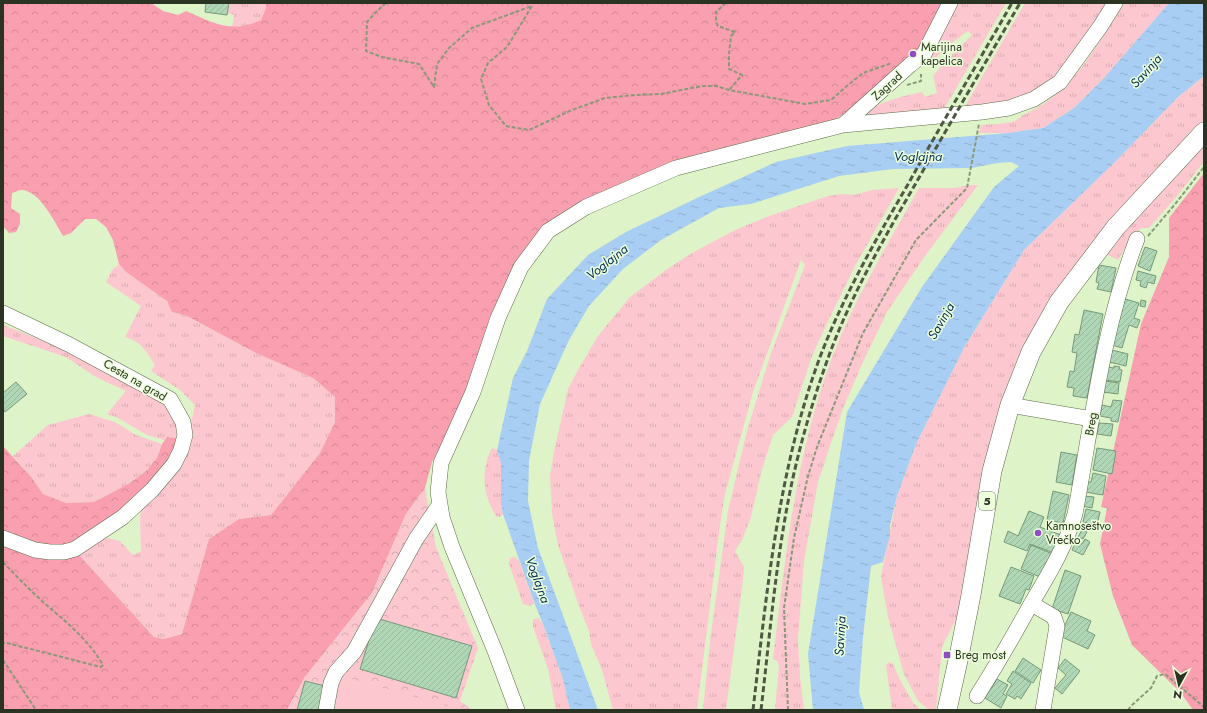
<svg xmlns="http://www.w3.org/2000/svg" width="1207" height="713" viewBox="0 0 1207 713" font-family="Jost,sans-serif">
<defs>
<pattern id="grass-tufts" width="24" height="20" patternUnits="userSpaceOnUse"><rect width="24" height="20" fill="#fdc7cf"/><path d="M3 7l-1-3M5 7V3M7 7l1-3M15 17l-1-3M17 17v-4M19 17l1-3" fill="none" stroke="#d9abb1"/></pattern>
<pattern id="forest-crowns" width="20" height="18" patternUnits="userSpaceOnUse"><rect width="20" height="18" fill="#fa9faf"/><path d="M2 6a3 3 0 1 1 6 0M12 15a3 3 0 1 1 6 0" fill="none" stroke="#d68996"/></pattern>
<pattern id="park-crowns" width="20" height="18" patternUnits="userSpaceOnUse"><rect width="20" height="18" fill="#fdc7cf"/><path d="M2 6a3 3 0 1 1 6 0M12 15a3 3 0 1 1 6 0" fill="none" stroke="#d9abb1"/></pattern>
<pattern id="water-ripples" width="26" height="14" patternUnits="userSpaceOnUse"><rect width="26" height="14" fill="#a8cef3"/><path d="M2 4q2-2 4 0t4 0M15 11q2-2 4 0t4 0" fill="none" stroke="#91b1d0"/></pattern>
<pattern id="building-hatch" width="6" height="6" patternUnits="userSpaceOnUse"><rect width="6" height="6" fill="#b0d7b5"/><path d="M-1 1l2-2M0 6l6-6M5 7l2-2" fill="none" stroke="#98b99b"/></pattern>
</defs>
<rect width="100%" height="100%" fill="#def3c7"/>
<!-- grass -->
<path fill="url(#grass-tufts)" d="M229 3H266V8L261 20 249 26 232 27 234 15 227 13Z
M955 3H1006L944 109 861 118C876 101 901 97 922 92L925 97 937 93 933 76 944 63 972 35 968 31 952 43 931 62 925 59Z
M1025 3H1107C1083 40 1059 89 1013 100 997 104 980 105 964 108Z
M1124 3H1169L1104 78 1074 108 1043 128 1008 133H979L981 125C991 124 1002 124 1012 122 1017 121 1020 116 1025 114 1073 93 1097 45 1124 3Z
M1204 76V119L1189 139C1136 196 1077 251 1039 320L958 615 942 647 936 710H929L918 701 904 674 888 617 881 577 897 496 917 442 965 346 1024 250 1118 159 1178 97Z
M1204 143V162L1177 196 1149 228H1141L1123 251 1118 260 1104 253Z
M970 185H978L925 256 887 312 862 364 844 406 832 440 818 482 804 561 798 639 800 677 804 710H787L786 709V710H775L779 665 777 661 773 659C786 551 797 439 840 338 862 286 892 237 919 188H955Z
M899 188 855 266 830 317 812 356 792 417 773 435 761 473 751 517 742 540 735 551 744 567 743 579 726 710H703L710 641 728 511 747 431 770 356 805 265 801 260 753 392 725 494 720 525 697 710H613L602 670 591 644 589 631 579 606 558 545 552 514 550 476 554 452 568 389 578 370 598 336 630 297 666 270 692 253 733 231 769 216 828 196 842 194 854 195 872 190Z
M119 264 126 272 167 301 172 312 187 316 256 353 313 378 335 397V422L320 453 271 515 239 519 209 539 182 634 164 639 154 637 78 554 103 537 120 541 131 553 134 555 141 551 140 518 142 504 184 454 195 405 180 390 151 371 155 365C146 351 142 342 125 337L141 306 106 282 112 270Z
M3 325 72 352 157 398 170 411 176 421 177 438 167 437 164 440 147 435 116 417 107 414 126 391 96 377 66 357 3 336Z
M89 414 115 422 136 435 162 444 157 458 146 471 130 483 94 502 66 503 43 494 32 478 13 456 48 425Z
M492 448 497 450 501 463V504L503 514 500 517 496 516C483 495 480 470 492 448Z
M515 557 519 561 534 602 533 604 529 606 523 604 509 564 510 558Z
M538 618 543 624 563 679 570 710H556L548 669 540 646 533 627V620Z
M889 662 893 664 900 680 914 704 919 708 920 710H892L886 665Z"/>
<!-- forest -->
<path fill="url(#forest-crowns)" d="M3 3H151L163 11 178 15 186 11C214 23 231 34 261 20L266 8V3H946L918 54 857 106 829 123 692 156 613 187 577 205 517 263 490 317 467 392 458 415 432 462 425 488 406 514 372 593 305 677 287 710H3V544L78 554 154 637 164 639 182 634 209 539 239 519 271 515 320 453 335 422V397L313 378 256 353 187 316 172 312 167 301 126 272 119 264 113 240 106 227 96 219H85L71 233 63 236C55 223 40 190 21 190 19 190 15 192 12 193L11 208 20 214V224L16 232 9 233 3 226Z
M1204 173V710H1193L1181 693 1132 645 1113 596 1100 544 1107 508 1101 507 1141 324 1169 257V218Z
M167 437 177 438 173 453 167 464 129 505 66 548 36 546 3 535V446L32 478 43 494 66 503 94 502 130 483 146 471 157 458 162 444Z"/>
<!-- park -->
<path fill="url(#park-crowns)" d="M425 488 436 547 478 648 460 701 472 710H287L305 677 372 593 406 514Z"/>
<!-- pitch -->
<path fill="#fdc7cf" d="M341 676 461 710H333Z"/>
<!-- water -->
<path fill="url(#water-ripples)" d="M1169 3H1204V76L1178 97 1118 159 1024 250 965 346 917 442 897 496 890 525V535L883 562 871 566 863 637 859 692 864 710H813L808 654 847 412 922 287 994 187 1019 166 1011 162 997 163 972 168 893 169 839 176 751 204 719 208 661 240 623 269 589 306 569 340 540 404 529 461 528 501 538 548 598 710H570L563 679 543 624 534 602 503 514 501 504V463L497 450 513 378 527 351 547 299 588 255 626 232 697 198 776 162 847 146 1008 133 1043 128 1074 108 1104 78Z"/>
<!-- building -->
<path fill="url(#building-hatch)" stroke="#759a7a" d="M206 3H229L227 15 205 12Z
M1145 247 1157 251 1150 271 1138 266Z
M1099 265 1116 268 1111 292 1097 289 1099 283 1096 282Z
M1138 271 1156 276 1154 284 1148 282 1146 288 1140 286 1141 281 1136 280Z
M1125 299 1139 303 1134 318 1140 320 1137 328 1129 325 1122 348 1112 345Z
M1141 300 1146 301 1145 307 1140 306Z
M1084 310 1103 314 1087 398 1073 396 1074 388 1067 387 1070 371 1074 372 1077 353 1072 352 1075 334 1079 335Z
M1112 350 1128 354 1126 366 1109 362Z
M1114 366 1120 367 1119 369 1122 370 1120 382 1105 380 1107 367 1114 368Z
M1105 381 1119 383 1118 394 1103 392Z
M16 382 27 394 5 412 3 409V393Z
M1113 400 1122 401 1118 422 1111 421V418L1100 416 1102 405 1111 407Z
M1099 423 1113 424 1111 436 1097 434Z
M1097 448 1116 451 1112 474 1093 470Z
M1061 452 1077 455 1072 485 1056 482Z
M1093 473 1106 476 1103 495 1085 492 1087 482H1091Z
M1053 491 1069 495 1063 523 1047 520Z
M1084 496 1094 497 1092 508 1082 506Z
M1086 509 1100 512 1097 525 1083 522Z
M1029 511 1044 517 1040 527 1061 535 1054 553 1030 544 1027 551 1004 542 1008 531 1018 536Z
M1082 530 1087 532 1083 539 1078 537Z
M1085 539 1090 542 1083 555 1072 550 1076 542 1082 544Z
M1031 545 1053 554 1040 577 1021 569Z
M1011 567 1034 576 1029 590 1026 589 1020 604 999 596Z
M1065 570 1081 576 1068 614 1052 609Z
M1071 612 1091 621 1087 631 1095 635 1088 649 1060 636Z
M376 618 472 646 456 698 360 669Z
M1023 658 1041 670 1033 683 1015 671Z
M1065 659 1080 671 1062 694 1055 688 1066 675 1058 668Z
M1013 671 1031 683 1021 699 1017 696 1015 699 1006 694 1012 684 1007 681Z
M997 679 1008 685 1003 694 1007 696 1001 708 985 698Z
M305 681 325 686 319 710H297Z"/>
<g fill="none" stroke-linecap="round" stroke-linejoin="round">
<defs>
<path id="minor" d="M843 125 910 65 924 54 950 3
M3 313 68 344 170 399 183 422 185 435 181 450 174 464 152 490 123 517 75 549 64 552H50L35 550 3 538
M1010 405 1092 419
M1032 604 1054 617 1057 626 1043 710
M977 696C996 666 1014 635 1031 604 1049 574 1065 548 1075 514 1092 422 1103 327 1137 239
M326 710 331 683 336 672 354 652 416 539 440 504
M517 710 495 651 452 547 442 517 438 492 441 463 473 392 498 318 521 267 548 231 586 207 676 168 843 125 982 112 1009 108 1034 99 1060 82 1100 27 1115 3"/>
<path id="major" d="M947 710 959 656 971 595 992 471 1010 405 1031 352 1059 302 1116 227 1204 132"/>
</defs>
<!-- minor casing -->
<use href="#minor" stroke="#5b6d46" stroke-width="16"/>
<!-- major casing -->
<use href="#major" stroke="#5b6d46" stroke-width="20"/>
<!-- path -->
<path stroke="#8a997a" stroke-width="2" stroke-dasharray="4 2" stroke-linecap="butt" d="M386 3 376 12 367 22 366 51 382 57 419 64 434 87 437 64 449 48 472 28 532 6 507 47 488 63 481 79 489 105 506 126 529 130 572 110 605 98 635 95 661 94 702 86H716L729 90 805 104 831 100 848 85 863 73 892 63
M726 3 716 12V22L718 26 735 32 731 36 729 54V69L742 75 729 90
M907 85 921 81V74
M1148 236 1176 203 1204 167
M3 562C16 576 29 589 43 602 65 621 88 639 103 665L101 667 7 643H3
M3 660 36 710
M788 710 784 608 794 538 808 476 817 447 863 333 916 240 967 188 979 124
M1128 710 1131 706 1151 688 1157 676 1165 674 1204 707"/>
<!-- minor -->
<use href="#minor" stroke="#fff" stroke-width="15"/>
<!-- major -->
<use href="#major" stroke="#fff" stroke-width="19"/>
<!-- rail -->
<path stroke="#4e5842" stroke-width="3" stroke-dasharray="6 3" stroke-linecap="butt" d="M753 710C767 591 778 470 820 357 843 297 875 241 907 186 941 125 977 64 1012 3
M761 710C770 634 776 557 792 482 801 441 813 400 827 361 850 296 886 235 920 176 953 118 987 60 1020 3"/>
</g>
<!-- markers -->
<g fill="#904cc1" stroke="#edffdb" stroke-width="1.5">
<circle cx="913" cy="54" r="4"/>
<circle cx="1038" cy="533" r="4"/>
<rect x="943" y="651" width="8" height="8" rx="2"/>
</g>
<g text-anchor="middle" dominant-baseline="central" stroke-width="3" stroke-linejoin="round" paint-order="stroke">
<!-- shield labels -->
<rect fill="#edffdb" stroke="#65705a" stroke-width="1" x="979" y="492" width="16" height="18" rx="3"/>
<g font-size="11" font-weight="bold" fill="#2b3322">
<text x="987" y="501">5</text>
</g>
<!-- poi labels -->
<g font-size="12" fill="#2b3322" stroke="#edffdb" text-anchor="start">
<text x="921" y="47">Marijina<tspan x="921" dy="14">kapelica</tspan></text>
<text x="1046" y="526">Kamnoseštvo<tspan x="1046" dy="14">Vrečko</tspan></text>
<text x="955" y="655">Breg most</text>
</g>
<!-- street labels -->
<g font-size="12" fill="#2b3322" stroke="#edffdb">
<text transform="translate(887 86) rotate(-42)">Zagrad</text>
<text transform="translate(135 380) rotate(30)">Cesta na grad</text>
<text transform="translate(1091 424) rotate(-80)">Breg</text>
</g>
<!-- water labels -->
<g font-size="13" font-style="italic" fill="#002f55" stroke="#edffdb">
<text transform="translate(1146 71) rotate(-48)">Savinja</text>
<text x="918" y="156">Voglajna</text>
<text transform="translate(607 262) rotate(-38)">Voglajna</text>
<text transform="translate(941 321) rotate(-60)">Savinja</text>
<text transform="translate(538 580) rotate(70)">Voglajna</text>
<text transform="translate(840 636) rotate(-87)">Savinja</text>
</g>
</g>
<!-- border -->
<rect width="1207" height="713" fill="none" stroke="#2b3322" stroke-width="8"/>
<!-- north arrow -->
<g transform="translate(1179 685) rotate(188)" stroke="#edffdb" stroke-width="3" paint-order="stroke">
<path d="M0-3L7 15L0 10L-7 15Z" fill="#2b3322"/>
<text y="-6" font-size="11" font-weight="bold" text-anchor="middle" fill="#2b3322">N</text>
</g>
</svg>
